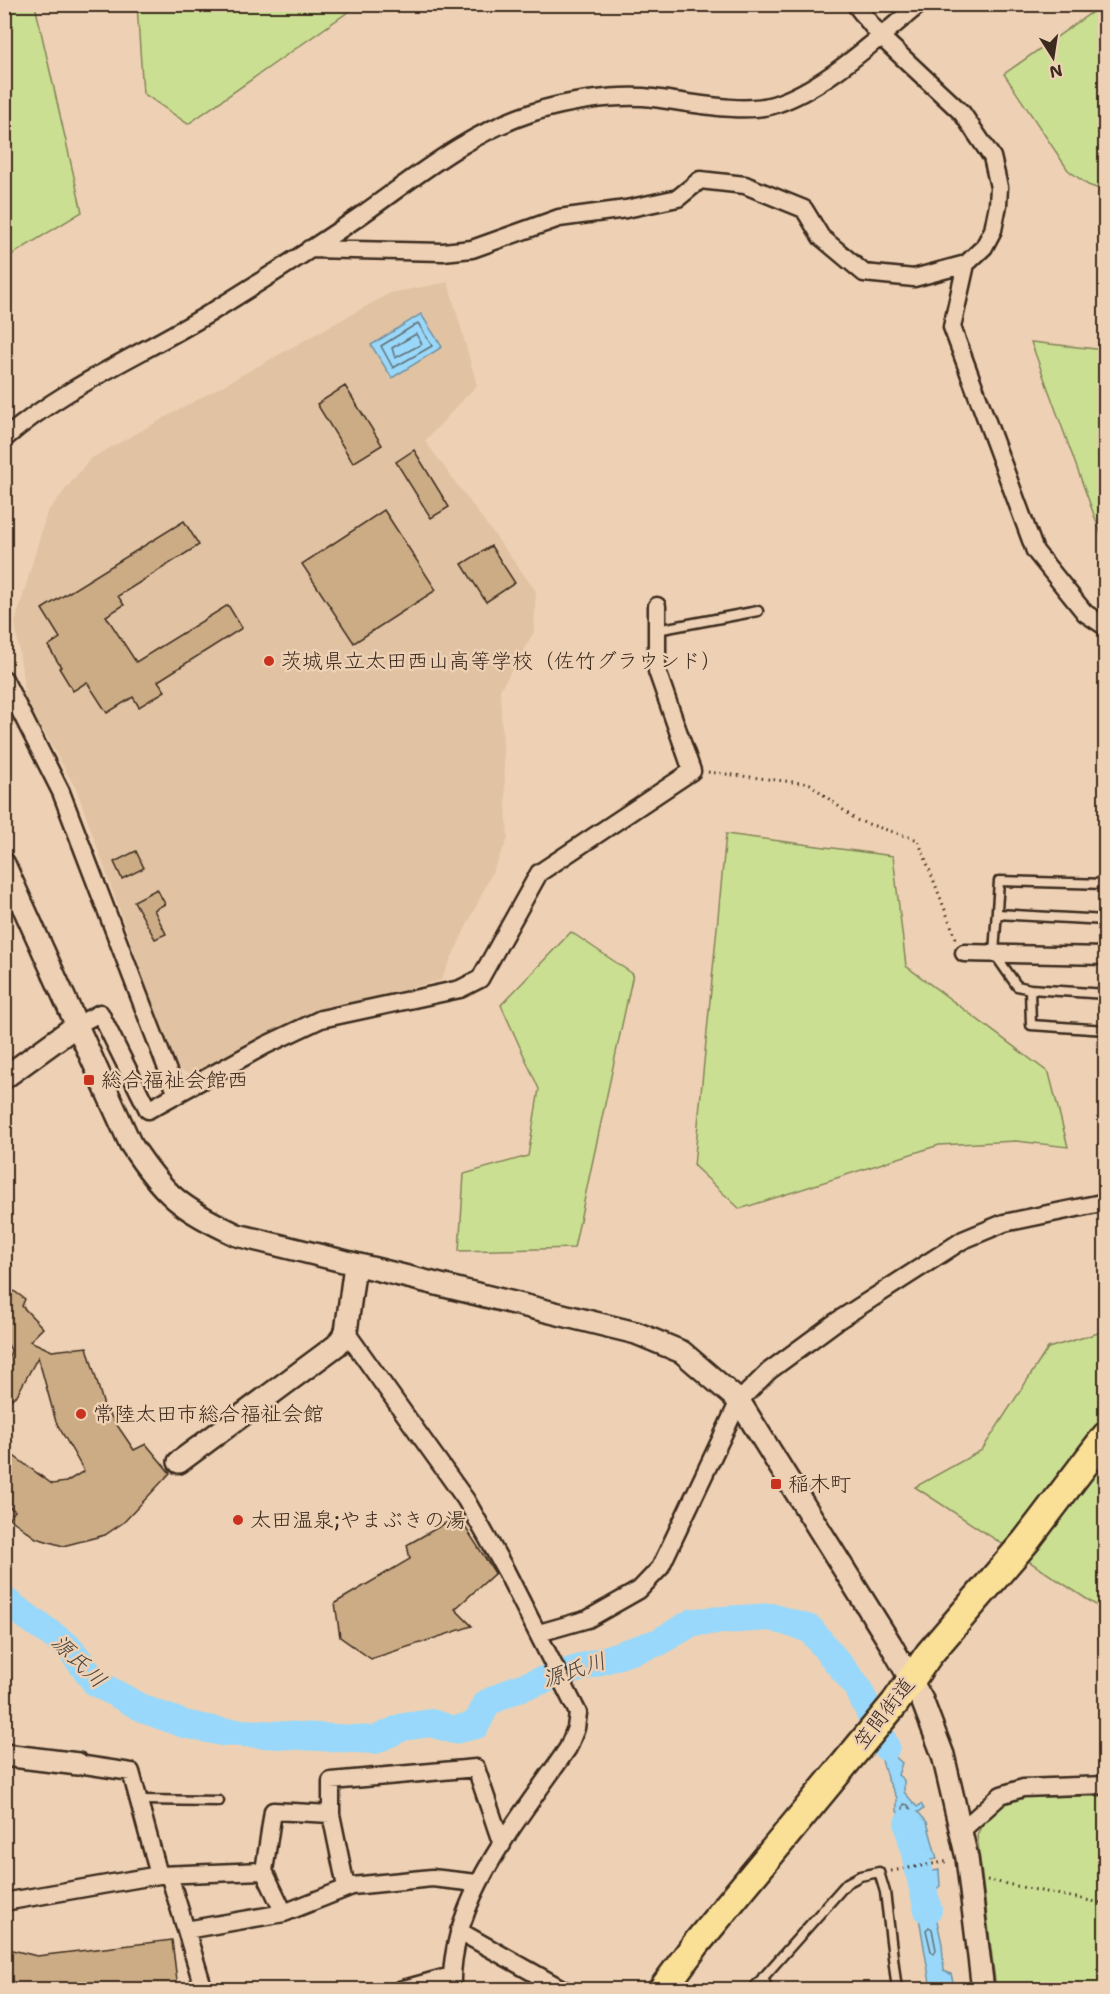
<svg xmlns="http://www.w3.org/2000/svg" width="1110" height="1994" viewBox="0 0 1110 1994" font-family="'Shantell Sans','Klee One',sans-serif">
<rect width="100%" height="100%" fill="#eed1b4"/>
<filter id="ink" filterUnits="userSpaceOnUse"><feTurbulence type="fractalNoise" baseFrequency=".0167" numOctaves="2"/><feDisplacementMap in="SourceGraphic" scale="12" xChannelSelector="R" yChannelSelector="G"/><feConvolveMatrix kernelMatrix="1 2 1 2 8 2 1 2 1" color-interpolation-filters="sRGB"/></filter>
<g filter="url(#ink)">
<!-- built -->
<path fill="#e1c3a3" d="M448 282 477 385 425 441 536 591 534 632 500 690 508 839 441 980 309 1015 247 1046 198 1076 176 1069 77 791 26 700 15 623 47 512 90 459 390 293Z"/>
<!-- green -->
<path fill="#cbdf93" stroke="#838458" stroke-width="1.5" d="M5 4 35 5 82 212 5 259Z
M137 5V4L358 5 188 124 143 93Z
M1105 6H1106L1105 191 1088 185 1068 170 1004 74 1098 8Z
M1031 342 1105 350V545Z
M726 834 893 856 906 966 1049 1073 1068 1147 1016 1141 939 1145 740 1209 694 1166Z
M571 932 633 974 574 1248 459 1251 464 1174 528 1156 539 1089 501 1005Z
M1105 1331V1611L915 1487 982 1450 1048 1348Z
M1105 1796V1989H996L977 1835 988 1813 1002 1797Z"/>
<!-- water -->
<path fill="#99d8fa" stroke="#7392a2" stroke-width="1.5" d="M421 314 442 347 392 378 371 345Z
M889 1732 892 1741 891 1753 902 1763 898 1775 904 1780V1792L917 1807 921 1804 924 1809 918 1812 927 1822 937 1859 910 1864 903 1821 897 1811V1798L887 1778 878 1746Z
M939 1870 940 1886 931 1894 942 1944 944 1971 951 1974 955 1989H931L912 1875Z"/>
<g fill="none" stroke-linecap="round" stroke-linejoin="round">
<!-- shore -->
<path stroke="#617076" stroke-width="1.5" d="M418 323 432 346 393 368 381 346Z
M416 334 422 344 395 358 392 348Z
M904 1804 908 1805 921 1826 928 1851 927 1854H914L908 1818 903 1809Z
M929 1927 932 1929 936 1950 934 1954 931 1951 926 1930Z"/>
<!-- river -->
<path stroke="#99d8fa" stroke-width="28" d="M4 1600 69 1647 96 1683 146 1710 184 1724 222 1732 375 1740 403 1727 431 1723 454 1730 476 1725 487 1703 516 1689 659 1642 693 1622 771 1617 810 1629 857 1686 886 1747
M908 1823 928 1910"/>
</g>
<!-- building -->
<path fill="#cbac85" stroke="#3b2a1e" stroke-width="1.5" d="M345 386 382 445 353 463 317 404Z
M414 450 449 507 431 518 396 462Z
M384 510 436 590 354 643 302 564Z
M184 521 199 545 118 596 124 605 106 616 136 662 228 605 242 628 158 681 165 691 139 707 133 697 107 713 87 682 73 691 59 668 61 667 48 646 60 638 42 609Z
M491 546 515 583 486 602 462 564Z
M136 851 144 868 122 879 114 862Z
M157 889 165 904 154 910 166 934 155 939 134 901Z
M4 1284 25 1299 22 1306 43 1328 30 1341 52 1351 87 1347 104 1406 134 1450 146 1444 170 1473 124 1522 105 1535 63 1546 36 1538 9 1518 15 1511 4 1503V1449L52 1484 66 1482 84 1471 56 1422 38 1357 17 1395 4 1404V1378L11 1350 4 1338Z
M458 1516 495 1573 455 1609 472 1626 371 1659 340 1637 335 1603 410 1559 407 1545Z
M172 1940 178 1989H4V1948L37 1956Z"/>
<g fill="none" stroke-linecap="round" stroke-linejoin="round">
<defs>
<path id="service" d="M657 630 758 611
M1106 884 999 881 994 953 1017 986 1030 989 1031 1025 1106 1030
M997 914 1106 920
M1030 989 1106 994
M139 1800 219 1801
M763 1977 768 1990
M752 1990 847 1883 860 1876 879 1872 885 1892 897 1990"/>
<path id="minor" d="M309 249 443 252 472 249 559 218 626 209 678 198 700 180 745 185 804 209 821 237 864 273 914 278 966 264 984 247 993 230 998 205 999 187 992 157 962 113 880 36 855 4
M966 264 952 327 1035 551 1085 613 1106 627
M4 439C65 386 141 355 210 313 260 282 311 250 360 216 417 176 466 134 534 112 565 102 611 95 643 97 680 100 739 115 773 105 825 89 877 38 920 4
M4 679 61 792 177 1095
M964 953 1106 956
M77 1025 100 1013 148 1110 266 1045 321 1019 460 989 480 979 539 873 692 771 657 671V606
M346 1332 466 1500 506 1571 578 1713 576 1728 568 1748C520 1819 448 1900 452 1990
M539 1633 588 1619 639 1590 660 1568 739 1401 769 1371 837 1321 963 1240 1004 1223 1106 1202
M78 1764 131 1772 159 1875
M331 1814V1781L476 1768 502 1845
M961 1831 1001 1795 1023 1788 1106 1785
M264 1871 273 1811 331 1814 346 1887
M169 1875 186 1930
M4 1902 159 1875 264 1871 284 1913
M459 1931 564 1990
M204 1990 186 1930 284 1913 352 1886 432 1878 477 1883
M400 1990 451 1976"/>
<path id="tertiary" d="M4 864 130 1143C165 1196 180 1208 237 1235L636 1333 682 1352 739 1401 890 1643 922 1700 943 1755 967 1858 983 1990
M4 1078 77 1025
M179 1462 337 1345 346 1332 355 1265
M4 1755 78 1764"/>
<path id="primary" d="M662 1990 696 1944 895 1703 929 1654 1026 1541 1106 1436"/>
</defs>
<!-- service casing -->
<use href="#service" stroke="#3b2a1e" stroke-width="13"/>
<!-- minor casing -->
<use href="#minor" stroke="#3b2a1e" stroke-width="21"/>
<!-- tertiary casing -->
<use href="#tertiary" stroke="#3b2a1e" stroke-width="26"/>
<!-- primary casing -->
<use href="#primary" stroke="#3b2a1e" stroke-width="32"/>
<!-- path -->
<path stroke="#3b2a1e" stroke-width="3" stroke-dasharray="1.5 4.5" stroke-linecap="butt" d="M708 772 810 784 856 820 918 840 957 941
M891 1871 950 1861
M987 1880 1106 1904"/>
<!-- service -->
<use href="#service" stroke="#eed1b4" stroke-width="8"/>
<!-- minor -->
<use href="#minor" stroke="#eed1b4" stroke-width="16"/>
<!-- tertiary -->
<use href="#tertiary" stroke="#eed1b4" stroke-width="21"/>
<!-- primary -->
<use href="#primary" stroke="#fadf96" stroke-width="27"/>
</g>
</g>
<!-- markers -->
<g fill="#c8321e" stroke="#eed1b4" stroke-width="2">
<circle cx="269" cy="661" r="6"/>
<rect x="83" y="1074" width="12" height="12" rx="3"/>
<circle cx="81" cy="1414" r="6"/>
<rect x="770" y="1478" width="12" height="12" rx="3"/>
<circle cx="238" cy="1520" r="6"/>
</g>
<g text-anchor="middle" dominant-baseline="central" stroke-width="5" stroke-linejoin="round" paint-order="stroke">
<!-- poi labels -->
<g font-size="21" fill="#3b2a1e" stroke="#eed1b4" text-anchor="start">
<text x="281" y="661">茨城県立太田西山高等学校（佐竹グラウンド）</text>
<text x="101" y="1080">総合福祉会館西</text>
<text x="93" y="1414">常陸太田市総合福祉会館</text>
<text x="788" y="1484">稲木町</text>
<text x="250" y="1520">太田温泉;やまぶきの湯</text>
</g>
<!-- street labels -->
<g font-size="21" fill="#3b2a1e" stroke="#eed1b4">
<text transform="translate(884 1713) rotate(-52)">笠間街道</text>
</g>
<!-- water labels -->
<g font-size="22" font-style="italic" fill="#49443f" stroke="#eed1b4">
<text transform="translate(79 1661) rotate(44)">源氏川</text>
<text transform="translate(574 1670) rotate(-18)">源氏川</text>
</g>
</g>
<!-- margin -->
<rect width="1110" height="1994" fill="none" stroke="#eed1b4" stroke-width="24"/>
<rect x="12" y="12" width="1086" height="1970" fill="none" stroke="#3b2a1e" stroke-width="2" filter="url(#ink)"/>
<!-- north arrow -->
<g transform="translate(1053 57) rotate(168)" stroke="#eed1b4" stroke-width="4.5" paint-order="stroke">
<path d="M0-4.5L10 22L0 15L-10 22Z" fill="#3b2a1e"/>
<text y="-9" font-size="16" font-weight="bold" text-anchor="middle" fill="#3b2a1e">N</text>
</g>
</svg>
